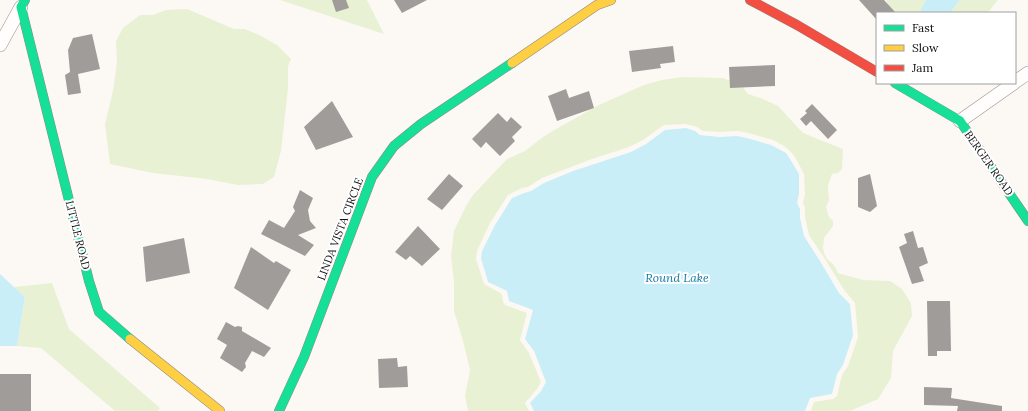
<svg xmlns="http://www.w3.org/2000/svg" width="1028" height="411" viewBox="0 0 1028 411" font-family="Lora,serif">
<rect width="100%" height="100%" fill="#fcf9f4"/>
<!-- green -->
<path fill="#e9f1d4" d="M280 0H367L384 34Z
M886 0H926L921 9V13H891Z
M960 0H998L990 10 986 13H950Z
M187 9 234 29H245L259 35 277 45 291 59 288 66V88L281 151 274 177 263 184 238 185 207 179 153 173 110 164 105 124 113 91 117 62 116 41 123 28 140 15H153L166 10Z
M682 77 723 78 741 85 748 94 763 99 778 106 803 133 843 149 842 169 838 173 832 174 828 185 829 200 826 207 829 217 833 221V226L824 238 823 248 824 253 827 259 834 265 838 273 863 280 890 281 902 289 911 303 912 316 893 351 891 378 878 399 850 411H811L814 402 833 399 837 396 842 375 848 366 858 337 855 303 844 290 825 259 809 235 805 217V208L803 203 805 194 804 174 795 157 790 151 784 146 773 140 748 133 737 131 719 132 703 131 697 127 685 124 664 125 661 127 643 140 629 147 592 159 542 178 528 187 522 188 508 195 490 223 477 251 476 259 484 284 502 294 503 302 505 305 527 313 520 340 529 353 541 382 537 389 525 403 529 411H468L465 396 470 370 463 341 454 311V283L451 256 454 231 466 206 473 195 507 159 525 151 543 137 556 129 599 105 644 85 662 80Z
M52 283 69 329 160 408 158 411H115L41 348 17 346 25 297 14 287Z"/>
<!-- water -->
<path fill="#caeef7" d="M926 0H960L950 13H921V9Z
M686 128 695 131 700 135 719 137 737 136 747 138 771 145 786 153 790 159 799 174V194L797 203 800 209V218L804 236 820 261 839 293 850 304 853 335 843 365 837 374 832 394 810 398 805 411H534L530 403 541 391 546 382 534 351 525 339 533 310 509 301 507 291 488 282 481 258 482 251 495 225 512 198 524 193 531 191 544 183 573 171 631 152 646 144 665 130Z
M0 274 25 297 17 346H0Z"/>
<!-- building -->
<path fill="#a09c99" d="M332 0H346L349 8 336 12Z
M394 0H427L402 13Z
M859 0H884L896 13H877V20Z
M92 34 100 69 78 74 81 93 68 95 65 75 70 72 68 50 73 38Z
M673 46 675 62 660 64 661 68 632 72 629 51Z
M775 65V86L730 88 729 67Z
M566 89 569 98 589 91 594 108 557 121 548 96Z
M332 101 353 137 316 150 304 127Z
M812 104 837 130 828 139 811 121 806 126 800 119 807 113 805 111Z
M498 113 507 122 511 117 522 127 512 137 515 141 500 156 486 142 481 148 472 139Z
M449 174 463 186 442 210 427 199Z
M870 174 877 206 870 212 858 207V178Z
M300 190 313 198 308 210 310 221 316 228 298 235 314 245 305 256 261 234 269 220 284 228 295 211 293 207Z
M418 226 440 249 422 266 410 256 406 260 395 252Z
M913 231 918 248 923 247 928 263 919 267 924 281 912 284 899 247 907 243 904 234Z
M184 238 190 273 146 282 143 247Z
M251 247 274 263 276 261 291 270 268 310 234 288Z
M927 301H950L951 351H937V356H928Z
M226 322 235 327 238 326 242 327V331L271 348 264 357 252 351 245 363 246 367 242 372 220 358 227 345 217 339Z
M397 358 398 367 407 366 408 387 379 388 378 359Z
M0 374H31V411H0Z
M924 387 952 388 951 398 1002 406V411H957L958 406 924 405Z"/>
<g fill="none" stroke-linecap="round" stroke-linejoin="round">
<defs>
<path id="street" d="M0 45 21 7
M1015 82 1028 73
M960 121 1014 83"/>
<path id="fast" d="M25 0 21 7 89 281 99 312 130 339
M895 83 960 121 1028 221
M279 411 304 357 372 177 394 146 421 124 512 63"/>
<path id="slow" d="M512 63 597 5 611 0
M130 339 220 411"/>
<path id="jam" d="M750 0 797 25 877 72"/>
</defs>
<!-- street casing -->
<use href="#street" stroke="#969492" stroke-width="14"/>
<!-- fast casing -->
<use href="#fast" stroke="#8c8b89" stroke-width="10"/>
<!-- slow casing -->
<use href="#slow" stroke="#8c8b89" stroke-width="10"/>
<!-- jam casing -->
<use href="#jam" stroke="#8c8b89" stroke-width="10"/>
<!-- street -->
<use href="#street" stroke="#fffefd" stroke-width="13"/>
<!-- fast -->
<use href="#fast" stroke="#16e098" stroke-width="9"/>
<!-- slow -->
<use href="#slow" stroke="#ffcf43" stroke-width="9"/>
<!-- jam -->
<use href="#jam" stroke="#f24e42" stroke-width="9"/>
</g>
<g text-anchor="middle" dominant-baseline="central" stroke-width="4" stroke-linejoin="round" paint-order="stroke">
<!-- street labels -->
<g font-size="11" fill="#0f0f0f" stroke="#fff">
<text transform="translate(989 163) rotate(55)">BERGER ROAD</text>
<text transform="translate(340 229) rotate(-69)">LINDA VISTA CIRCLE</text>
<text transform="translate(78 235) rotate(76)">LITTLE ROAD</text>
</g>
<!-- water labels -->
<g font-size="12" font-style="italic" fill="#137ba6" stroke="#fff">
<text x="677" y="277">Round Lake</text>
</g>
</g>
<!-- legend -->
<rect x="876" y="12" width="140" height="72" fill="#ffffff" stroke="#9f9f9f"/>
<rect x="884" y="25" width="20" height="6" fill="#16e098" stroke="#9f9f9f"/>
<text x="912" y="32" font-size="12" fill="#0f0f0f">Fast</text>
<rect x="884" y="45" width="20" height="6" fill="#ffcf43" stroke="#9f9f9f"/>
<text x="912" y="52" font-size="12" fill="#0f0f0f">Slow</text>
<rect x="884" y="65" width="20" height="6" fill="#f24e42" stroke="#9f9f9f"/>
<text x="912" y="72" font-size="12" fill="#0f0f0f">Jam</text>
</svg>
